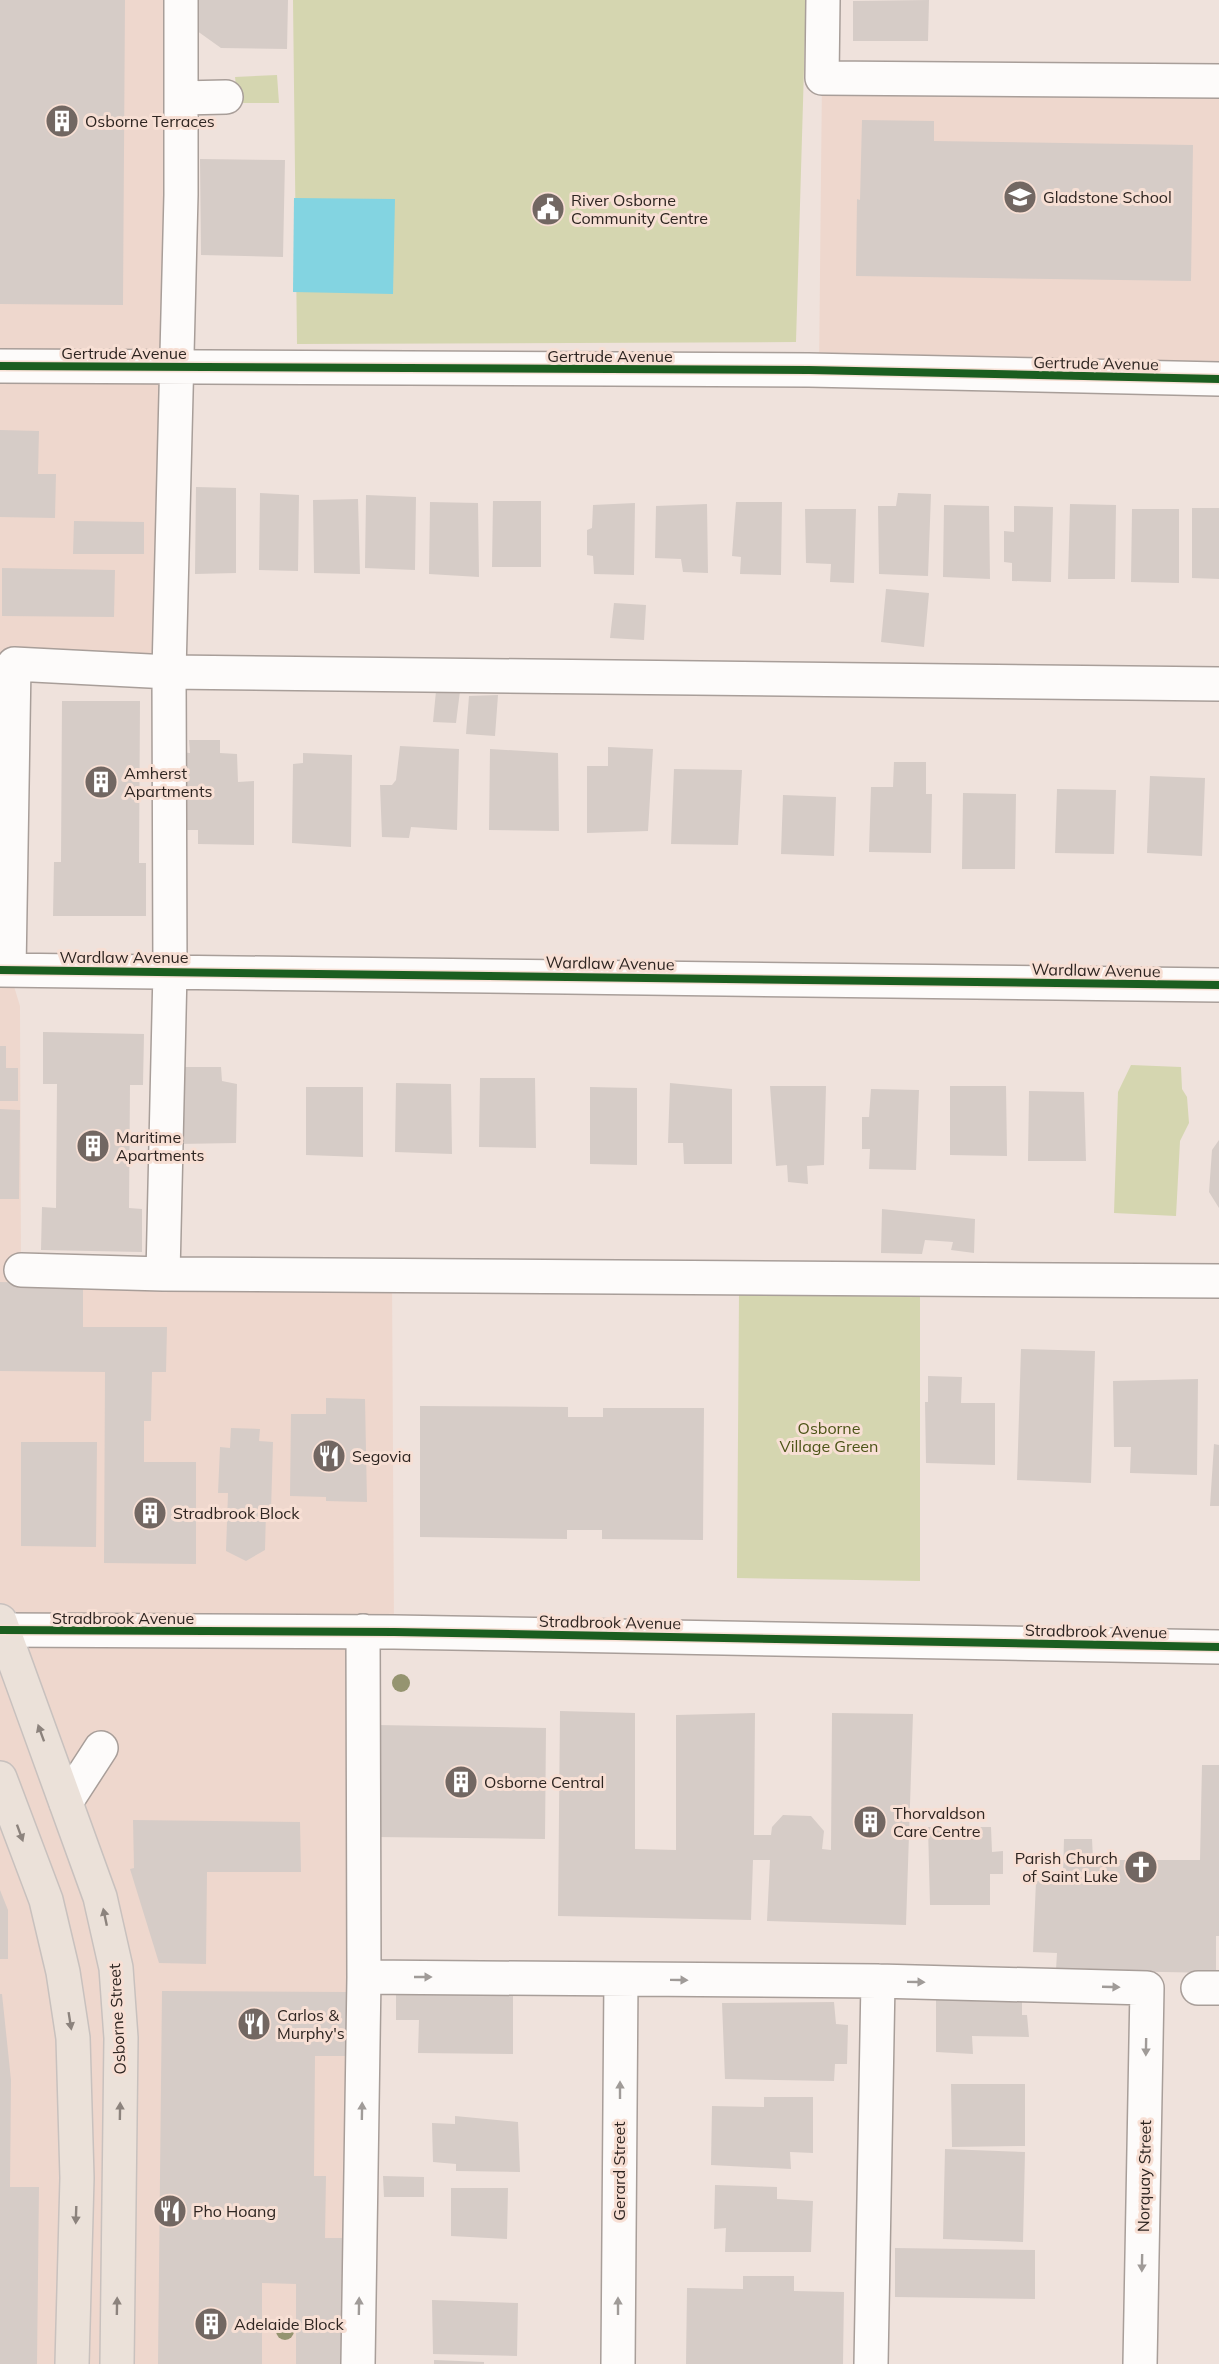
<svg xmlns="http://www.w3.org/2000/svg" width="1219" height="2364" viewBox="0 0 1219 2364" font-family="Mulish,sans-serif">
<rect width="100%" height="100%" fill="#efe2dc"/>
<!-- built -->
<path fill="#eed7cd" fill-rule="evenodd" d="M0 0H181L176 366 0 365Z
M822 78 1219 81V379L819 371Z
M0 366 178 367 169 672 15 664 9 970 20 1006 21 1270 392 1276 394 1632 364 1631 358 2364H0ZM120 2038 119 2172 100 2249Z"/>
<!-- green -->
<path fill="#d5d6b0" d="M293 0H806L796 342 297 344Z
M277 75 279 103H238L235 77Z
M1131 1065 1181 1067 1182 1089 1187 1097 1189 1123 1180 1141 1176 1216 1114 1213 1118 1092Z
M739 1294 920 1297V1581L737 1578Z"/>
<!-- water -->
<path fill="#83d4e1" d="M294 198 395 199 393 294 293 292Z"/>
<!-- building -->
<path fill="#d6ccc7" d="M0 0H125L123 305 0 304Z
M193 0H288L287 49 221 48 193 28Z
M929 0 928 41H853V1Z
M862 120 934 121V141L1193 145 1191 281 856 276 857 199 860 200Z
M200 159 285 160 283 257 201 255Z
M0 430 39 431 38 474H56L55 518 0 517Z
M196 487 236 488V573L195 574Z
M260 493 299 495 298 571 259 570Z
M898 493 931 494 928 576 879 574 878 506H896Z
M366 495 416 497 415 570 365 568Z
M358 499 360 574 314 573 313 500Z
M493 501H541V567H492Z
M430 502 478 503 479 577 429 574Z
M736 502H782L781 575 740 574 741 557 732 556Z
M635 503 634 575 594 574 593 556 587 555V530L592 528 593 505Z
M707 504 708 573 683 572 681 559 655 558 656 506Z
M1070 504 1116 505 1115 579H1068Z
M944 505 989 506 990 579 943 577Z
M1014 506 1053 507 1051 582 1012 581V563L1004 562V531L1014 532Z
M1192 508H1219V579L1192 578Z
M805 509H856L854 583 830 582 831 564 806 563Z
M1132 509H1179V583L1131 582Z
M74 521 144 522V554H73Z
M2 568 115 570 114 617 2 616Z
M886 589 929 593 924 647 881 642Z
M614 603 646 605 644 640 610 638Z
M436 691H460L456 723 433 722Z
M498 695 495 736 466 734 469 696Z
M62 701H140L139 863H146V916H53L54 862H61Z
M189 740H220V753L237 754 238 782 254 781V845L198 844V830H179V752L190 753Z
M400 746 459 749 457 830 411 827 409 838 382 837 380 785H392L396 780Z
M608 747 653 749 648 831 587 833V766H608Z
M490 749 558 753 559 831 489 830Z
M303 753 352 755 351 847 292 843 293 764 303 763Z
M894 762H926V794H932L931 853 869 852 871 787H893Z
M674 769 742 770 738 845 671 844Z
M1150 776 1205 778 1202 856 1147 853Z
M1057 789 1116 790 1114 854 1055 853Z
M963 793 1016 794 1015 869H962Z
M783 795 836 797 834 856 781 854Z
M43 1032 144 1034 143 1085H130L129 1208 142 1209V1252L41 1250 42 1207 56 1208 57 1084H43Z
M0 1046H6V1068H18V1101H0Z
M179 1067H221L222 1081 237 1084 236 1143 178 1144Z
M480 1078H535L536 1148 479 1147Z
M396 1083 451 1084 452 1154 395 1152Z
M670 1083 732 1089V1164H684L683 1143H668Z
M770 1086H826L824 1165 807 1166 808 1184 788 1182 787 1165 776 1166Z
M950 1086H1006L1007 1156 950 1155Z
M306 1087H363V1157L306 1155Z
M590 1087 637 1088V1165L590 1164Z
M871 1089 919 1090 916 1170 869 1169 870 1149H862V1117H869Z
M1029 1091 1084 1092 1086 1161H1028Z
M0 1109 20 1110 19 1199H0Z
M1219 1140V1208L1209 1192 1212 1150Z
M882 1209 975 1219 974 1253 951 1250 953 1242 925 1240 922 1254 881 1253Z
M0 1282 83 1284V1327H167L166 1372H152L151 1421H144V1462H196V1564L104 1563 105 1372 0 1371Z
M1021 1349 1095 1351 1091 1483 1017 1480Z
M928 1376 962 1377 961 1403H995V1465L926 1463 925 1402H928Z
M1198 1379 1197 1475 1130 1473 1131 1447H1114L1113 1381Z
M326 1398 365 1399 367 1502 326 1501V1497L290 1496 291 1414H326Z
M420 1406 568 1407V1417H603V1408H704L703 1540 602 1539V1530H567V1539L420 1537Z
M231 1428 260 1429 259 1441 273 1442 271 1511H266L265 1550 246 1561 226 1551 228 1493H218L220 1447 230 1448Z
M21 1442H97L96 1547 21 1546Z
M1214 1444 1219 1445V1506H1210Z
M560 1711 635 1713V1849L676 1850V1715L755 1713 754 1835H771L772 1827 783 1815 811 1816 824 1831 822 1849 831 1850 832 1713 913 1714 906 1925 767 1921 770 1860H753L751 1920 558 1916Z
M377 1725 546 1728 545 1839 376 1837Z
M1202 1765H1219V1936H1216V1973L1056 1970 1057 1953 1033 1952 1036 1881 1057 1882V1873H1063L1064 1839H1092L1093 1860H1200Z
M133 1820 300 1822 301 1872H207L206 1964 159 1963 130 1869 134 1868Z
M928 1827H991L992 1852 1003 1851V1874H990V1905H930Z
M0 1890 8 1910V1959H0Z
M162 1991 347 1992V2056H315L314 2176H326L325 2238H346L345 2364H296V2284L262 2283V2364H158Z
M1022 1992V2015H1027L1029 2037 972 2036 973 2054 936 2052V1993Z
M0 1994H2L11 2080 10 2187H39L37 2364H0Z
M513 1994V2054L418 2053 419 2020H396V1995Z
M834 2002 836 2024 848 2025 847 2064H835L834 2081 725 2079 722 2003Z
M951 2084H1025V2146L952 2147Z
M764 2097H813V2153L790 2152 791 2169 711 2165 712 2106 764 2107Z
M455 2116 518 2122 520 2172 456 2171V2164L433 2162 432 2123 455 2124Z
M945 2149 1025 2152 1023 2242 943 2239Z
M383 2176 424 2177V2197H384Z
M715 2185 777 2187V2199L813 2201 811 2252H725L726 2228 714 2229Z
M451 2188H508L507 2239 451 2236Z
M895 2248 1035 2250V2299L895 2297Z
M743 2276H794V2291L844 2292 843 2364H686L687 2288 743 2289Z
M432 2300 518 2303 517 2356 433 2354Z
M434 2360 484 2362V2364H434Z"/>
<g fill="none" stroke-linecap="round" stroke-linejoin="round">
<defs>
<path id="minor" d="M823 0 822 78 1219 81
M181 98 226 97
M0 366 809 370 1219 379
M0 970 1219 985
M9 970 14 664 169 672 1219 684
M21 1270 163 1274 1219 1281
M163 1274 170 971 169 672 181 195V0
M0 1630 394 1632 1219 1647
M66 1802 101 1748
M364 1977 878 1981 1147 1988 1140 2364
M1198 1988H1219
M358 2364 364 1977 363 1631
M618 2364 621 1979
M871 2364 878 1981"/>
<path id="major" d="M0 1621 100 1897 116 1968 121 2038 117 2364
M0 1778 46 1900 63 1972 73 2038 77 2178 72 2364"/>
</defs>
<!-- minor casing -->
<use href="#minor" stroke="#a89e99" stroke-width="36"/>
<!-- major casing -->
<use href="#major" stroke="#c8c1be" stroke-width="36"/>
<!-- minor -->
<use href="#minor" stroke="#fdfbfa" stroke-width="33"/>
<!-- major -->
<use href="#major" stroke="#ebe1d9" stroke-width="33"/>
<defs>
<path id="cycleway" d="M0 366 809 370 1219 379
M0 970 1219 985
M0 1630 394 1632 1219 1647"/>
</defs>
<!-- cycleway casing -->
<use href="#cycleway" stroke="#f7dfd4" stroke-width="11"/>
<!-- cycleway -->
<use href="#cycleway" stroke="#1b5e20" stroke-width="8"/>
</g>
<!-- trees -->
<g fill="#959470">
<circle cx="401" cy="1683" r="9"/>
<circle cx="285" cy="2331" r="9"/>
</g>
<!-- one-way arrows -->
<defs><path id="oneway-solid" d="M-6-.8H1V-3.2L6.5 0L1 3.2V.8H-6Z" transform="scale(1.5)"/></defs>
<g fill="#8c837d">
<use href="#oneway-solid" transform="translate(41 1733) rotate(-110)"/>
<use href="#oneway-solid" transform="translate(20 1833) rotate(70)"/>
<use href="#oneway-solid" transform="translate(105 1917) rotate(-102)"/>
<use href="#oneway-solid" transform="translate(70 2021) rotate(81)"/>
<use href="#oneway-solid" transform="translate(120 2111) rotate(-89)"/>
<use href="#oneway-solid" transform="translate(76 2215) rotate(92)"/>
<use href="#oneway-solid" transform="translate(117 2306) rotate(-89)"/>
</g>
<g fill="#a09b98">
<use href="#oneway-solid" transform="translate(423 1977)"/>
<use href="#oneway-solid" transform="translate(679 1980) rotate(1)"/>
<use href="#oneway-solid" transform="translate(916 1982) rotate(1)"/>
<use href="#oneway-solid" transform="translate(1111 1987) rotate(2)"/>
<use href="#oneway-solid" transform="translate(1146 2047) rotate(91)"/>
<use href="#oneway-solid" transform="translate(620 2090) rotate(-90)"/>
<use href="#oneway-solid" transform="translate(362 2111) rotate(-89)"/>
<use href="#oneway-solid" transform="translate(1142 2263) rotate(91)"/>
<use href="#oneway-solid" transform="translate(359 2306) rotate(-89)"/>
<use href="#oneway-solid" transform="translate(618 2306) rotate(-90)"/>
</g>
<!-- icons -->
<defs>
<symbol id="building-disc" viewBox="-11 -11 22 22"><circle r="9.5" fill="#726762" stroke="#f7dfd4"/><path d="M-4-6H4V6H1V3H-1V6H-4ZM-2.5-4.3h1.7v1.8h-1.7ZM.8-4.3h1.7v1.8H.8ZM-2.5-1h1.7V.8h-1.7ZM.8-1h1.7V.8H.8Z" fill="#fff"/></symbol>
<symbol id="school-disc" viewBox="-11 -11 22 22"><circle r="9.5" fill="#726762" stroke="#f7dfd4"/><path d="M0-5L7-2L0 1L-7-2ZM-4 1L0 2.5L4 1V4Q0 6-4 4Z" fill="#fff"/></symbol>
<symbol id="civic-disc" viewBox="-11 -11 22 22"><circle r="9.5" fill="#726762" stroke="#f7dfd4"/><path d="M-.6-6.5H3V-4.5H.6V-3L4-1V1h2V6H-6V1h2V-1L-.6-3ZM-1.2 2.5V6h2.4V2.5Z" fill="#fff"/></symbol>
<symbol id="restaurant-disc" viewBox="-11 -11 22 22"><circle r="9.5" fill="#726762" stroke="#f7dfd4"/><path d="M-5-6h1v4h1v-4h1v4h1v-4h1v5L-1.5 .5V6h-2V.5L-5-1ZM5-6V6H3V1.5H1.5Q1.5-4 5-6Z" fill="#fff"/></symbol>
<symbol id="church-disc" viewBox="-11 -11 22 22"><circle r="9.5" fill="#726762" stroke="#f7dfd4"/><path d="M-1.2-6h2.4v3.5h3.3v2.4h-3.3V6h-2.4V-.1h-3.3v-2.4h3.3Z" fill="#fff"/></symbol>
</defs>
<g fill-rule="evenodd">
<use href="#building-disc" x="43" y="102" width="38" height="38"/>
<use href="#school-disc" x="1001" y="178" width="38" height="38"/>
<use href="#civic-disc" x="529" y="190" width="38" height="38"/>
<use href="#building-disc" x="82" y="763" width="38" height="38"/>
<use href="#building-disc" x="74" y="1127" width="38" height="38"/>
<use href="#restaurant-disc" x="310" y="1437" width="38" height="38"/>
<use href="#building-disc" x="131" y="1494" width="38" height="38"/>
<use href="#building-disc" x="442" y="1763" width="38" height="38"/>
<use href="#building-disc" x="851" y="1803" width="38" height="38"/>
<use href="#church-disc" x="1122" y="1848" width="38" height="38"/>
<use href="#restaurant-disc" x="235" y="2005" width="38" height="38"/>
<use href="#restaurant-disc" x="151" y="2192" width="38" height="38"/>
<use href="#building-disc" x="192" y="2305" width="38" height="38"/>
</g>
<g text-anchor="middle" dominant-baseline="central" stroke-width="6" stroke-linejoin="round" paint-order="stroke">
<!-- poi labels -->
<g font-size="16" fill="#2e2521" stroke="#f7dfd4" text-anchor="start">
<text x="85" y="121">Osborne Terraces</text>
<text x="1043" y="197">Gladstone School</text>
<text x="571" y="200">River Osborne<tspan x="571" dy="18">Community Centre</tspan></text>
<text x="124" y="773">Amherst<tspan x="124" dy="18">Apartments</tspan></text>
<text x="116" y="1137">Maritime<tspan x="116" dy="18">Apartments</tspan></text>
<text x="352" y="1456">Segovia</text>
<text x="173" y="1513">Stradbrook Block</text>
<text x="484" y="1782">Osborne Central</text>
<text x="893" y="1813">Thorvaldson<tspan x="893" dy="18">Care Centre</tspan></text>
<text x="1118" y="1858" text-anchor="end">Parish Church<tspan x="1118" dy="18">of Saint Luke</tspan></text>
<text x="277" y="2015">Carlos &amp;<tspan x="277" dy="18">Murphy's</tspan></text>
<text x="193" y="2211">Pho Hoang</text>
<text x="234" y="2324">Adelaide Block</text>
</g>
<!-- street labels -->
<g font-size="16" fill="#2e2521" stroke="#f7dfd4">
<text x="124" y="353">Gertrude Avenue</text>
<text x="610" y="356">Gertrude Avenue</text>
<text transform="translate(1096 363) rotate(1)">Gertrude Avenue</text>
<text x="124" y="957">Wardlaw Avenue</text>
<text transform="translate(610 963) rotate(1)">Wardlaw Avenue</text>
<text transform="translate(1096 970) rotate(1)">Wardlaw Avenue</text>
<text x="123" y="1618">Stradbrook Avenue</text>
<text transform="translate(610 1622) rotate(1)">Stradbrook Avenue</text>
<text transform="translate(1096 1631) rotate(1)">Stradbrook Avenue</text>
<text transform="translate(117 2019) rotate(-93)">Osborne Street</text>
<text transform="translate(619 2171) rotate(-90)">Gerard Street</text>
<text transform="translate(1144 2176) rotate(-89)">Norquay Street</text>
</g>
<!-- park labels -->
<g font-size="16" fill="#4c5417" stroke="#f7dfd4">
<text x="829" y="1428">Osborne<tspan x="829" dy="18">Village Green</tspan></text>
</g>
</g>
</svg>
